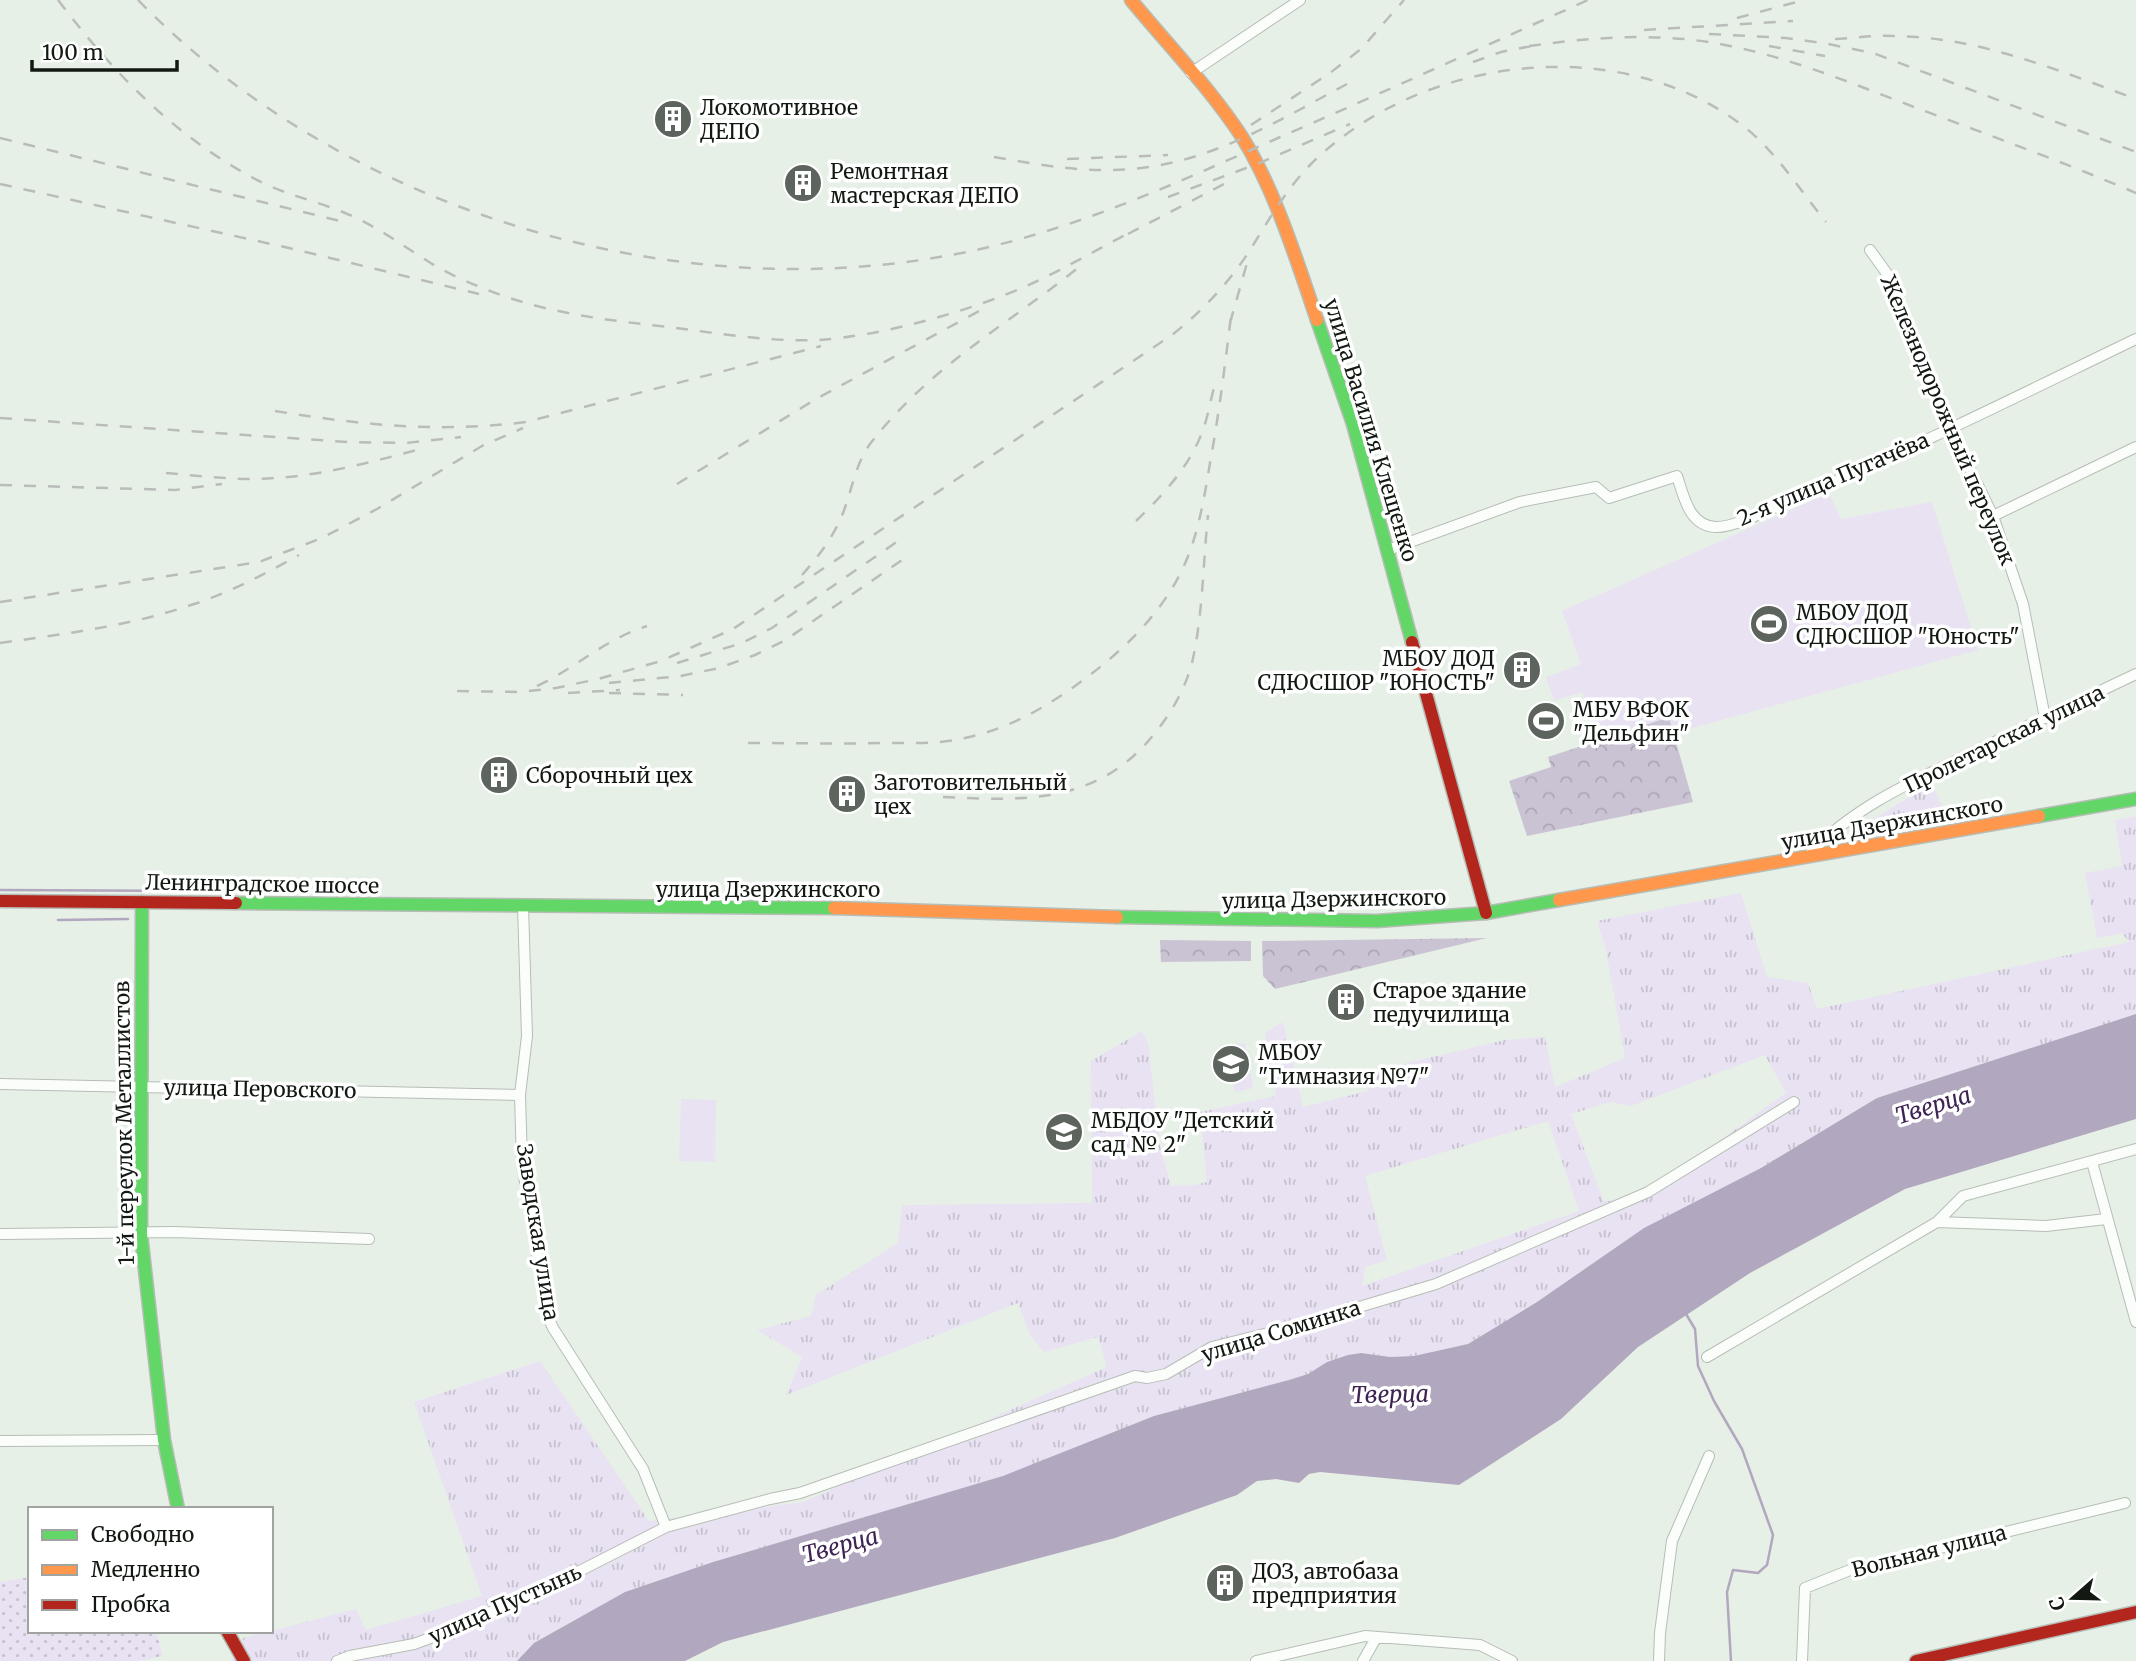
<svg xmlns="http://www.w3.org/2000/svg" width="2136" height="1661" viewBox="0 0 2136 1661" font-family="Merriweather,serif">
<defs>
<pattern id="grass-tufts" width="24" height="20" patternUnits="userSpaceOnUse" patternTransform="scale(1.75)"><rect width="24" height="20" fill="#e8e2f2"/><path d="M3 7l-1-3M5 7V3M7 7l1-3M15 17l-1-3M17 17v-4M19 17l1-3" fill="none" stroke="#c6c1ce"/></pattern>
<pattern id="forest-crowns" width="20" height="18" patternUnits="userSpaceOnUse" patternTransform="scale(1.75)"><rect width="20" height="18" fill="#cac3d4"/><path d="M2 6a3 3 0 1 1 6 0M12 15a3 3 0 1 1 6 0" fill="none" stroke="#aca7b5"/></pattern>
<pattern id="garden-dots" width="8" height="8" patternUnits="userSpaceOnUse" patternTransform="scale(1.75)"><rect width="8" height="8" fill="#e8e2f2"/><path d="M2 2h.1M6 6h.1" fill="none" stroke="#c6c1ce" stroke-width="1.8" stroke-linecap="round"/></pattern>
</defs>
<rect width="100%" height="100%" fill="#e7f0e7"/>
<!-- grass -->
<path fill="url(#grass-tufts)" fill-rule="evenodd" d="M1932 783 1946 817 1846 836Z
M2136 816V1014L1877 1098 1761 1168 1644 1228 1537 1302 1468 1344 1414 1356 1390 1357 1361 1353 1327 1362 1308 1374 1289 1380 1154 1416 1004 1476 713 1562 625 1592 534 1643 517 1661H231L243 1638 356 1609 366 1630 482 1596 414 1402 540 1361 649 1521 803 1502 1107 1367 1098 1337 1044 1352 1030 1335 1018 1303 786 1395 802 1357 757 1330 811 1316 816 1295 898 1243 902 1205 1092 1203 1091 1061 1142 1031 1148 1043 1160 1146 1171 1186 1195 1185 1207 1182 1200 1112 1276 1096 1265 1033 1283 1022 1303 1107 1368 1091 1364 1073 1505 1040 1545 1037 1555 1087 1625 1058 1606 950 1597 921 1741 893 1767 977 1808 983 1817 1009 2129 942 2122 933 2097 938 2085 873 2122 866 2115 820ZM1765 1055 1786 1093 1648 1192 1604 1202 1571 1114 1611 1102 1631 1106ZM1548 1121 1579 1211 1362 1286 1365 1267 1387 1260 1365 1176Z"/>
<!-- forest -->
<path fill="url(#forest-crowns)" d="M1669 717 1693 802 1527 836 1509 781 1551 767 1548 757Z
M1487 938 1275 989 1263 976 1262 941Z
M1160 940 1251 941V961L1161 962Z"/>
<!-- garden -->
<path fill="url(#garden-dots)" d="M30 1577V1631H156L163 1656 139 1661H0V1582Z"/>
<!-- pitch -->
<path fill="#e8e2f2" d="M1829 493 1841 519 1932 502 1978 650 1674 733 1669 717 1599 740 1582 692 1554 701 1546 677 1581 664 1562 611Z
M1245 1043 1253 1088 1235 1092 1226 1047Z
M681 1099 716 1100 715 1162 679 1161Z"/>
<!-- water -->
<path fill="#b1a7be" d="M2136 1014V1119L1905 1189 1750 1273 1638 1347 1561 1419 1459 1485 1320 1472 1309 1474 1299 1483 1276 1479 1257 1481 1237 1495 1115 1538 723 1642 685 1661H517L534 1643 625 1592 713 1562 1003 1476 1154 1416 1289 1380 1308 1374 1327 1362 1348 1355 1361 1353 1390 1357 1414 1356 1468 1344 1537 1302 1644 1228 1761 1168 1877 1098Z"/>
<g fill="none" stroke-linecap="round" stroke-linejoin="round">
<!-- stream -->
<path stroke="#b1a7be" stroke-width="2.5" d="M0 890 204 891
M58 920 128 919
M1686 1314 1695 1329 1698 1366 1714 1401 1742 1449 1773 1535 1767 1565 1758 1573 1733 1570 1727 1592 1731 1661"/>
<defs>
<path id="street" d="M1191 73 1300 0
M1870 250 1888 275 1950 428 1993 516 2023 604 2045 718
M1993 516 2136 447
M1388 550 1520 502 1596 487 1609 498 1677 476C1684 497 1689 526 1716 527 1734 528 1774 507 1792 500 1908 451 2022 394 2136 339
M1807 857C1851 808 1913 781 1972 753 2027 726 2081 700 2136 674
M523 906 527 1036 520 1095 522 1164 547 1315 553 1328 643 1469 666 1527
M0 1084 520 1095
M2092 1162 2136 1322
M1937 1222 2046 1226 2106 1219
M0 1234 174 1232 369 1239
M1707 1357 1937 1222 1963 1196 2136 1149
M0 1441 164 1440
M337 1661 350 1656 414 1644 441 1634 558 1582 666 1527 770 1499 800 1493 1135 1376 1147 1378 1166 1374 1212 1347 1289 1328 1436 1284 1648 1192 1794 1102
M1256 1661 1365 1636 1480 1645 1512 1661
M1363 1661 1376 1638
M1659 1661 1660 1633 1672 1541 1709 1456
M1802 1661 1805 1588 1850 1570 2125 1503"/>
<path id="fast" d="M1317 320 1353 424 1412 642
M2039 816 2136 799
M142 902 141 1234 164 1440 178 1509
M236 903 834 908
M1117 917 1377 921 1486 913 1559 900"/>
<path id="slow" d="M1131 0C1168 45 1210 88 1242 137 1275 190 1297 261 1317 320
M1559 900 2039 816
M834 908 1117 917"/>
<path id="jam" d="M1412 642 1486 913
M0 901 236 903
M227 1631 244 1661
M1916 1661 2136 1612"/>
</defs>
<!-- street casing -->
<use href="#street" stroke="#b6bdb6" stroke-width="12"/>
<!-- fast casing -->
<use href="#fast" stroke="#b6bdb6" stroke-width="15"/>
<!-- slow casing -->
<use href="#slow" stroke="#b6bdb6" stroke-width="15"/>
<!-- jam casing -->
<use href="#jam" stroke="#b6bdb6" stroke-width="15"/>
<!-- street -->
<use href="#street" stroke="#fbfdfb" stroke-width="10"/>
<!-- fast -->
<use href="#fast" stroke="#63d668" stroke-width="12"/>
<!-- slow -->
<use href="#slow" stroke="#ff974d" stroke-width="12"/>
<!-- jam -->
<use href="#jam" stroke="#b3261e" stroke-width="12"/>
<!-- rail -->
<path stroke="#babcba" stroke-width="2.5" stroke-dasharray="12 12" stroke-linecap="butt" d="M58 0C114 74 179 141 263 183 292 197 325 203 354 217 380 229 402 245 426 260 444 272 465 281 485 289 544 313 606 320 668 327 717 333 768 342 818 340 883 336 974 310 1033 283 1068 267 1101 247 1135 230
M138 0C341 208 666 308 951 255 1066 234 1172 185 1278 138 1382 93 1485 46 1588 0
M1737 18 1804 0
M1644 30 1793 21
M1709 34 1786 38 1823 43 1873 53 2136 152
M1835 39C1855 38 1874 35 1894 36 1979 37 2057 70 2136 99
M1529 46C1593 37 1661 32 1725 45 1793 58 1858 86 1922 110 1994 137 2066 163 2136 193
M1769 46 1825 56
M1473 62 1501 52 1537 45
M1251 125 1330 73 1361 49 1404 0
M0 138 340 221
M994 157C1045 166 1097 175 1149 167 1220 157 1285 117 1347 84
M1067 159 1168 155
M0 184 289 248 479 294
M1168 197 1257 164 1350 124
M1128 234 1224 184
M1230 323 1247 263
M275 411C363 425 436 433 526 422L821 346
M0 418 347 442 406 443 461 437
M166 473C202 476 239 481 275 478 325 475 376 461 424 448
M677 484 816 399 981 310
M0 485 175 490 222 484
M1136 521C1163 495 1190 466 1203 430 1208 416 1210 402 1214 388
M802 575C819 556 834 536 843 513 852 490 855 465 870 444 930 366 1009 324 1084 263
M0 602 259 562 322 538 377 509 482 446 523 428
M0 643C64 634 130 626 191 605 229 593 265 574 299 555
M677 663 742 643 772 628 901 539
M609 683 681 676 719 668 755 655 784 641 908 556
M537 686C578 667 603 640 647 626
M457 691 519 692 556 688 598 679 661 661 733 629 1172 335C1202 311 1229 283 1250 250 1268 221 1287 188 1311 164 1418 58 1610 32 1735 120 1772 145 1798 188 1826 222
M568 693 620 690
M609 693 683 695
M748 743C794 743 840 744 886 743 911 743 936 744 960 739 1003 731 1040 711 1075 686 1117 656 1159 618 1182 570 1198 537 1204 499 1210 463 1219 414 1225 365 1231 316
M943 797C1026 801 1099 804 1155 733 1172 712 1185 689 1192 663 1203 615 1203 563 1208 515"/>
</g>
<!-- icons -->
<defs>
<symbol id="building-disc" viewBox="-11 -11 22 22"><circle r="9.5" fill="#5d645d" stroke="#fff"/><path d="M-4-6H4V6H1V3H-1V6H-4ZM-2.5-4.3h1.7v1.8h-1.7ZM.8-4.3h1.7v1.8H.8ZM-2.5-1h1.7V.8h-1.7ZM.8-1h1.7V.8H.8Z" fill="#fff"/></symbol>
<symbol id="stadium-disc" viewBox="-11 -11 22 22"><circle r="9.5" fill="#5d645d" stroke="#fff"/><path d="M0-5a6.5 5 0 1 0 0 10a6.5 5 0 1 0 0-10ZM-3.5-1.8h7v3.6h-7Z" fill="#fff"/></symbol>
<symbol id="school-disc" viewBox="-11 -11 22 22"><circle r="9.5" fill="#5d645d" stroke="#fff"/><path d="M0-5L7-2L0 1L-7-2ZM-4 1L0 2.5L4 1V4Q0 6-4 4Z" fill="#fff"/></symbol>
</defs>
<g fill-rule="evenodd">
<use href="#building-disc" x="651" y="97" width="44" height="44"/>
<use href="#building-disc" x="781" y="161" width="44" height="44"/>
<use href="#stadium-disc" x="1747" y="602" width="44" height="44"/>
<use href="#building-disc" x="1500" y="648" width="44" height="44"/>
<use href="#stadium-disc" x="1524" y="699" width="44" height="44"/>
<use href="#building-disc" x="477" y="753" width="44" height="44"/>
<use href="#building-disc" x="825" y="772" width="44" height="44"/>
<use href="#building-disc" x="1324" y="980" width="44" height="44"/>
<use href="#school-disc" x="1209" y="1042" width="44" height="44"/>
<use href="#school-disc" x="1042" y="1110" width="44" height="44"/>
<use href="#building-disc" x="1203" y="1561" width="44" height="44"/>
</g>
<g text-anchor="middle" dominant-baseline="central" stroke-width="7" stroke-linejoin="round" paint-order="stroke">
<!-- poi labels -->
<g font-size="21" fill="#121812" stroke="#fff" text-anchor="start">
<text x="700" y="107">Локомотивное<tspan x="700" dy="24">ДЕПО</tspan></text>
<text x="830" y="171">Ремонтная<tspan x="830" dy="24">мастерская ДЕПО</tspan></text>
<text x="1796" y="612">МБОУ ДОД<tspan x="1796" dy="24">СДЮСШОР "Юность"</tspan></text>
<text x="1495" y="658" text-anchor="end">МБОУ ДОД<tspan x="1495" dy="24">СДЮСШОР "ЮНОСТЬ"</tspan></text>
<text x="1573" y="709">МБУ ВФОК<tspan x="1573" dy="24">"Дельфин"</tspan></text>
<text x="526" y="775">Сборочный цех</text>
<text x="874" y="782">Заготовительный<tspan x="874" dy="24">цех</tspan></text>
<text x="1373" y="990">Старое здание<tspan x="1373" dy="24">педучилища</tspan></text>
<text x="1258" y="1052">МБОУ<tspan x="1258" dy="24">"Гимназия №7"</tspan></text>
<text x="1091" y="1120">МБДОУ "Детский<tspan x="1091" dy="24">сад № 2"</tspan></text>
<text x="1252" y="1571">ДОЗ, автобаза<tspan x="1252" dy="24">предприятия</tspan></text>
</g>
<!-- street labels -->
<g font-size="21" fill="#121812" stroke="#fff">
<text transform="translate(1948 420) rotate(67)">Железнодорожный переулок</text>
<text transform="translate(1371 430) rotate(73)">улица Василия Клещенко</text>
<text transform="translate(1833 479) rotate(-23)">2-я улица Пугачёва</text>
<text transform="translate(2004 739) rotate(-26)">Пролетарская улица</text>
<text transform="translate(1892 823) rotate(-10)">улица Дзержинского</text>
<text transform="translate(262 884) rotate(1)">Ленинградское шоссе</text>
<text x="768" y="889">улица Дзержинского</text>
<text transform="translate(1334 899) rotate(-1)">улица Дзержинского</text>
<text transform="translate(260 1089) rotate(1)">улица Перовского</text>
<text transform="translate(124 1123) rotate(-91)">1-й переулок Металлистов</text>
<text transform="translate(538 1232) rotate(81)">Заводская улица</text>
<text transform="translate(1281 1331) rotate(-17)">улица Соминка</text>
<text transform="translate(1929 1551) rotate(-14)">Вольная улица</text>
<text transform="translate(505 1604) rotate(-24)">улица Пустынь</text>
</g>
<!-- water labels -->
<g font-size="23" font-style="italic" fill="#3e2353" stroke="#fff">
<text transform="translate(1933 1105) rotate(-17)">Тверца</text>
<text transform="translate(1390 1394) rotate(-1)">Тверца</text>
<text transform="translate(840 1545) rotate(-15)">Тверца</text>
</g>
</g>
<!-- legend -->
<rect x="28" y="1507" width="245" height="126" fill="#ffffff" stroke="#a0a3a0" stroke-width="2"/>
<rect x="42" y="1530" width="35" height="10" fill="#63d668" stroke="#a0a3a0" stroke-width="2"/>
<text x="91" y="1542" font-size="21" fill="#121812">Свободно</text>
<rect x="42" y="1565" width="35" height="10" fill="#ff974d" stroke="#a0a3a0" stroke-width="2"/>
<text x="91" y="1577" font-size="21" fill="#121812">Медленно</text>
<rect x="42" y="1600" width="35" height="10" fill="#b3261e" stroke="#a0a3a0" stroke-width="2"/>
<text x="91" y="1612" font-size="21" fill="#121812">Пробка</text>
<!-- north arrow -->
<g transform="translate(2073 1598) rotate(250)" stroke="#ffffff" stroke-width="5" paint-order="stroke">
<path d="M0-5L12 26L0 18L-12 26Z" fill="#121812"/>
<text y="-10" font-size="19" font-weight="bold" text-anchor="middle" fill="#121812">С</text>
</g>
<!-- scale -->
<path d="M32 60v10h145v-10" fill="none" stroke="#121812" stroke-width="3.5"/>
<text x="42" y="60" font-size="21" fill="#121812" stroke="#ffffff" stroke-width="5" paint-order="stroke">100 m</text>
</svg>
